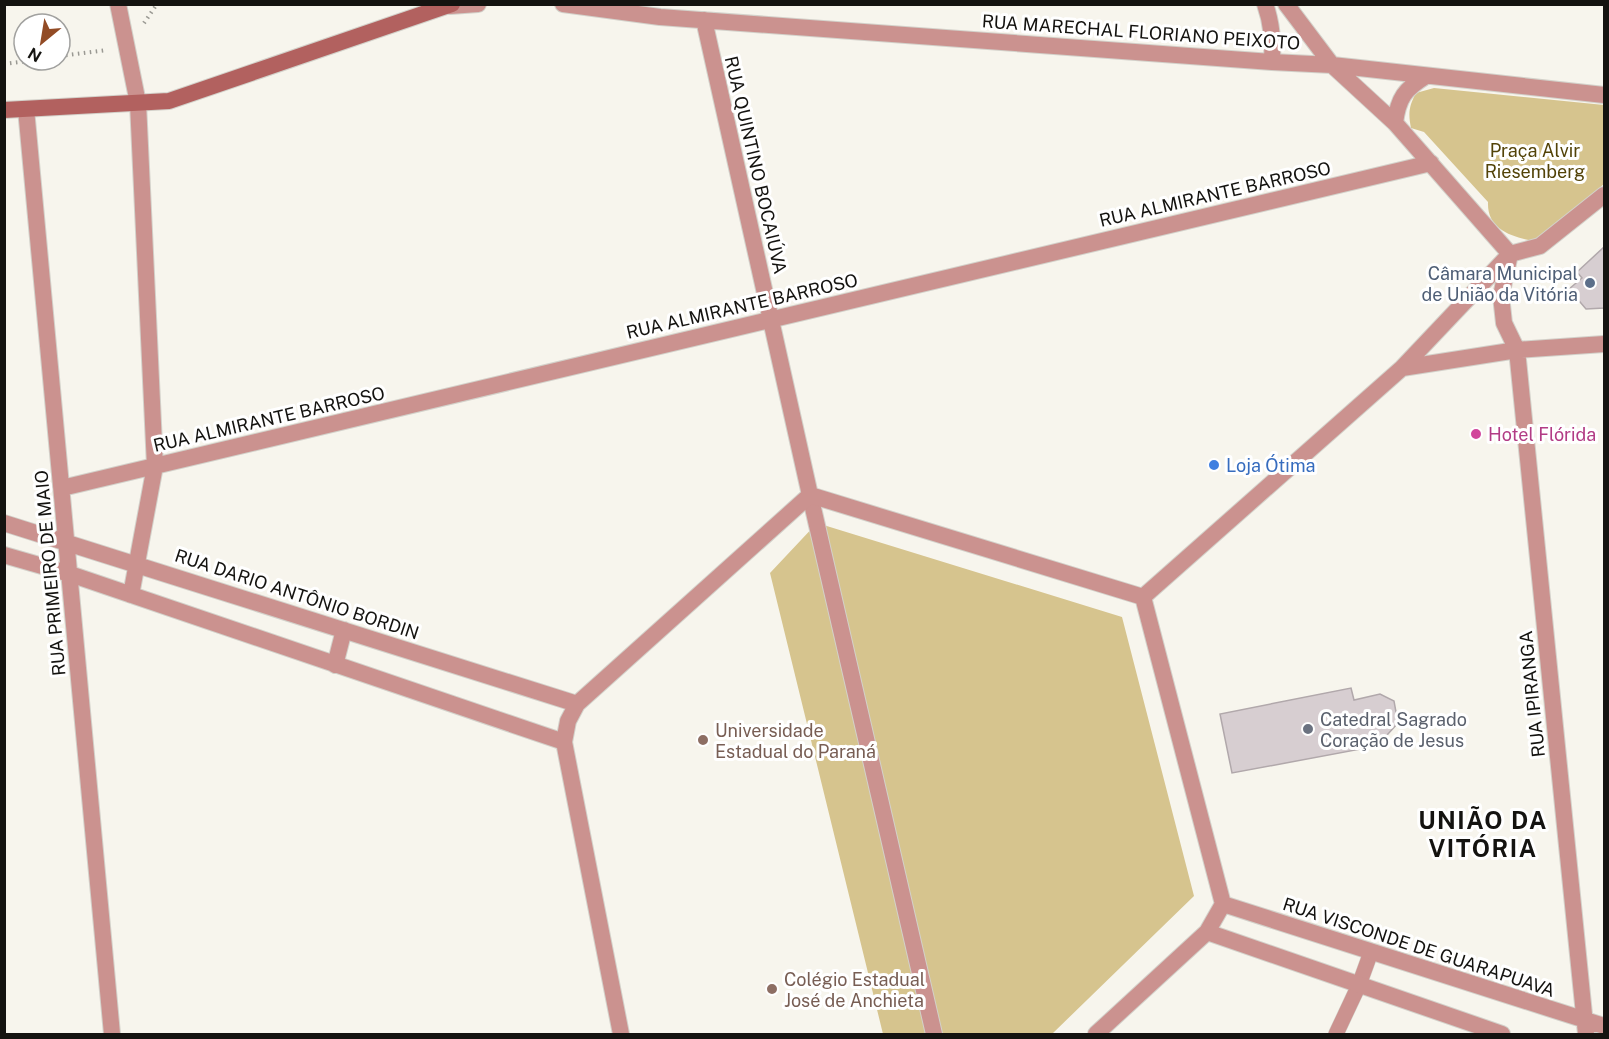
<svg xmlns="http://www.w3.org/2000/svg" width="1609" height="1039" viewBox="0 0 1609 1039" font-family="'Public Sans',sans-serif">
<rect width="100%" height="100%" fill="#f7f5ed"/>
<!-- green -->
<path fill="#d6c48e" d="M1434 88 1604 105V184L1547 233 1533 241C1510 236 1487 229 1488 202L1424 132 1411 128C1408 113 1409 106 1416 93Z
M817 523 1122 617 1194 896 1052 1034H883L770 573Z"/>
<!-- building -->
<path fill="#d7ced1" stroke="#b1a8ab" stroke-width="1.5" d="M1604 247V308L1586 309 1569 289 1582 278 1577 272Z
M1351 688 1354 700 1380 694 1394 701 1398 723 1387 735 1361 738V749L1232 773 1220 714Z"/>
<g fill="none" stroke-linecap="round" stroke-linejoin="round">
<defs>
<path id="service" d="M1336 1034 1359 985 1371 952"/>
<path id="pedestrian" d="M810 495 934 1034"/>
<path id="minor" d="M118 4 138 103 155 466 131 595
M563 4 660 17 1272 62 1332 65 1604 95
M1265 4C1272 24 1273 41 1272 62
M1286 4 1332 65 1395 123 1510 254
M450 6 478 4
M704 20 810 495
M26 109 112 1034
M1395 123C1398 98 1405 89 1426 76
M1510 254 1501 296 1504 323 1517 350 1586 1034
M1402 368 1517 350 1604 344
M62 488 1431 163
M4 523 577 704
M4 555 70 574 564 742
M1143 597 1402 368 1510 254 1540 246 1604 195
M335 665 344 630
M1223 904 1604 1026
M1207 932 1502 1034
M621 1034 564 742 568 721 577 704 810 495 1143 597 1223 904 1207 932 1096 1034"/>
<path id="secondary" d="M4 110 169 101 452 4"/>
</defs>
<!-- service casing -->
<use href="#service" stroke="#d3d1ca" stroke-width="16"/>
<!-- pedestrian casing -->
<use href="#pedestrian" stroke="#d3d1ca" stroke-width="18"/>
<!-- minor casing -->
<use href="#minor" stroke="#d3d1ca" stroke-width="18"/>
<!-- secondary casing -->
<use href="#secondary" stroke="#d3d1ca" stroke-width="18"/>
<!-- path -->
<path stroke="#9a9993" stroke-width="4" stroke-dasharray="1.5 4.5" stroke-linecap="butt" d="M144 23 157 4
M60 56 107 50
M4 64 35 60"/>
<!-- service -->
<use href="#service" stroke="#cb928f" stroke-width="15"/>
<!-- pedestrian -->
<use href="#pedestrian" stroke="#cb928f" stroke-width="16"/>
<!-- minor -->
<use href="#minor" stroke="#cb928f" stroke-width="16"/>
<!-- secondary -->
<use href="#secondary" stroke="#b2615f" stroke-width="16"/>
</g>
<!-- markers -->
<circle fill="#5c6f8a" stroke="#fff" stroke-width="2" cx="1590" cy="283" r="6"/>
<circle fill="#d1479c" stroke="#fff" stroke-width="2" cx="1476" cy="434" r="6"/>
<circle fill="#3f7fe0" stroke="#fff" stroke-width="2" cx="1214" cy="465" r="6"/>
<circle fill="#6b7280" stroke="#fff" stroke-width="2" cx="1308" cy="729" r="6"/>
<g fill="#8d6e63" stroke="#fff" stroke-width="2">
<circle cx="703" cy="740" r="6"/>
<circle cx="772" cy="989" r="6"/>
</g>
<g text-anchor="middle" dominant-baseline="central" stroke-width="6" stroke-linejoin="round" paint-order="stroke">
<!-- street labels -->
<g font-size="18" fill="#141310" stroke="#fff">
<text transform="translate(1141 32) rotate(4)">RUA MARECHAL FLORIANO PEIXOTO</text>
<text transform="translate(756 165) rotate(77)">RUA QUINTINO BOCAIÚVA</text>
<text transform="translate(1215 194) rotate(-13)">RUA ALMIRANTE BARROSO</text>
<text transform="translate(742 306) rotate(-13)">RUA ALMIRANTE BARROSO</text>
<text transform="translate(269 419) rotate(-13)">RUA ALMIRANTE BARROSO</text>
<text transform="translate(50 573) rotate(-95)">RUA PRIMEIRO DE MAIO</text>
<text transform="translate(297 594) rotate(18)">RUA DARIO ANTÔNIO BORDIN</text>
<text transform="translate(1532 694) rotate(-96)">RUA IPIRANGA</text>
<text transform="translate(1419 947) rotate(18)">RUA VISCONDE DE GUARAPUAVA</text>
</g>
<!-- park labels -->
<g font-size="18" fill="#534308" stroke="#fff">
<text x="1535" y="150">Praça Alvir<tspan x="1535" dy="21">Riesemberg</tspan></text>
</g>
<!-- service labels -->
<g font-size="18" fill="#4e5e75" stroke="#fff" text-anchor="end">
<text x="1578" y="273">Câmara Municipal<tspan x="1578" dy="21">de União da Vitória</tspan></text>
</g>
<!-- hotel labels -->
<g font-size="18" fill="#b23c85" stroke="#fff" text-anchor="start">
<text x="1488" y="434">Hotel Flórida</text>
</g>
<!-- shop labels -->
<g font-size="18" fill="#366cbe" stroke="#fff" text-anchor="start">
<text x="1226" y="465">Loja Ótima</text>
</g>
<!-- worship labels -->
<g font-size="18" fill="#5b616d" stroke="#fff" text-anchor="start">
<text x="1320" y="719">Catedral Sagrado<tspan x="1320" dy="21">Coração de Jesus</tspan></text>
</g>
<!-- education labels -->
<g font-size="18" fill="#785e54" stroke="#fff" text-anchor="start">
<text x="715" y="730">Universidade<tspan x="715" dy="21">Estadual do Paraná</tspan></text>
<text x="784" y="979">Colégio Estadual<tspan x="784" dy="21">José de Anchieta</tspan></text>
</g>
<!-- district labels -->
<g font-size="24" font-weight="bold" letter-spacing="1.5" fill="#141310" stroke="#fff">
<text x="1483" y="820">UNIÃO DA<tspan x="1483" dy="28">VITÓRIA</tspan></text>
</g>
</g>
<!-- border -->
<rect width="1609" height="1039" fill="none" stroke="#141310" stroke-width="12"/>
<!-- north arrow -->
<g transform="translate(42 42) rotate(210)"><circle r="28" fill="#ffffff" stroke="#a1a19f" stroke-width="1.5"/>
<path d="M0-4.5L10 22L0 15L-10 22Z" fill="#924b25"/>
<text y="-9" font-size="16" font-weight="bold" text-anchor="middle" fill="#141310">N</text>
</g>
</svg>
